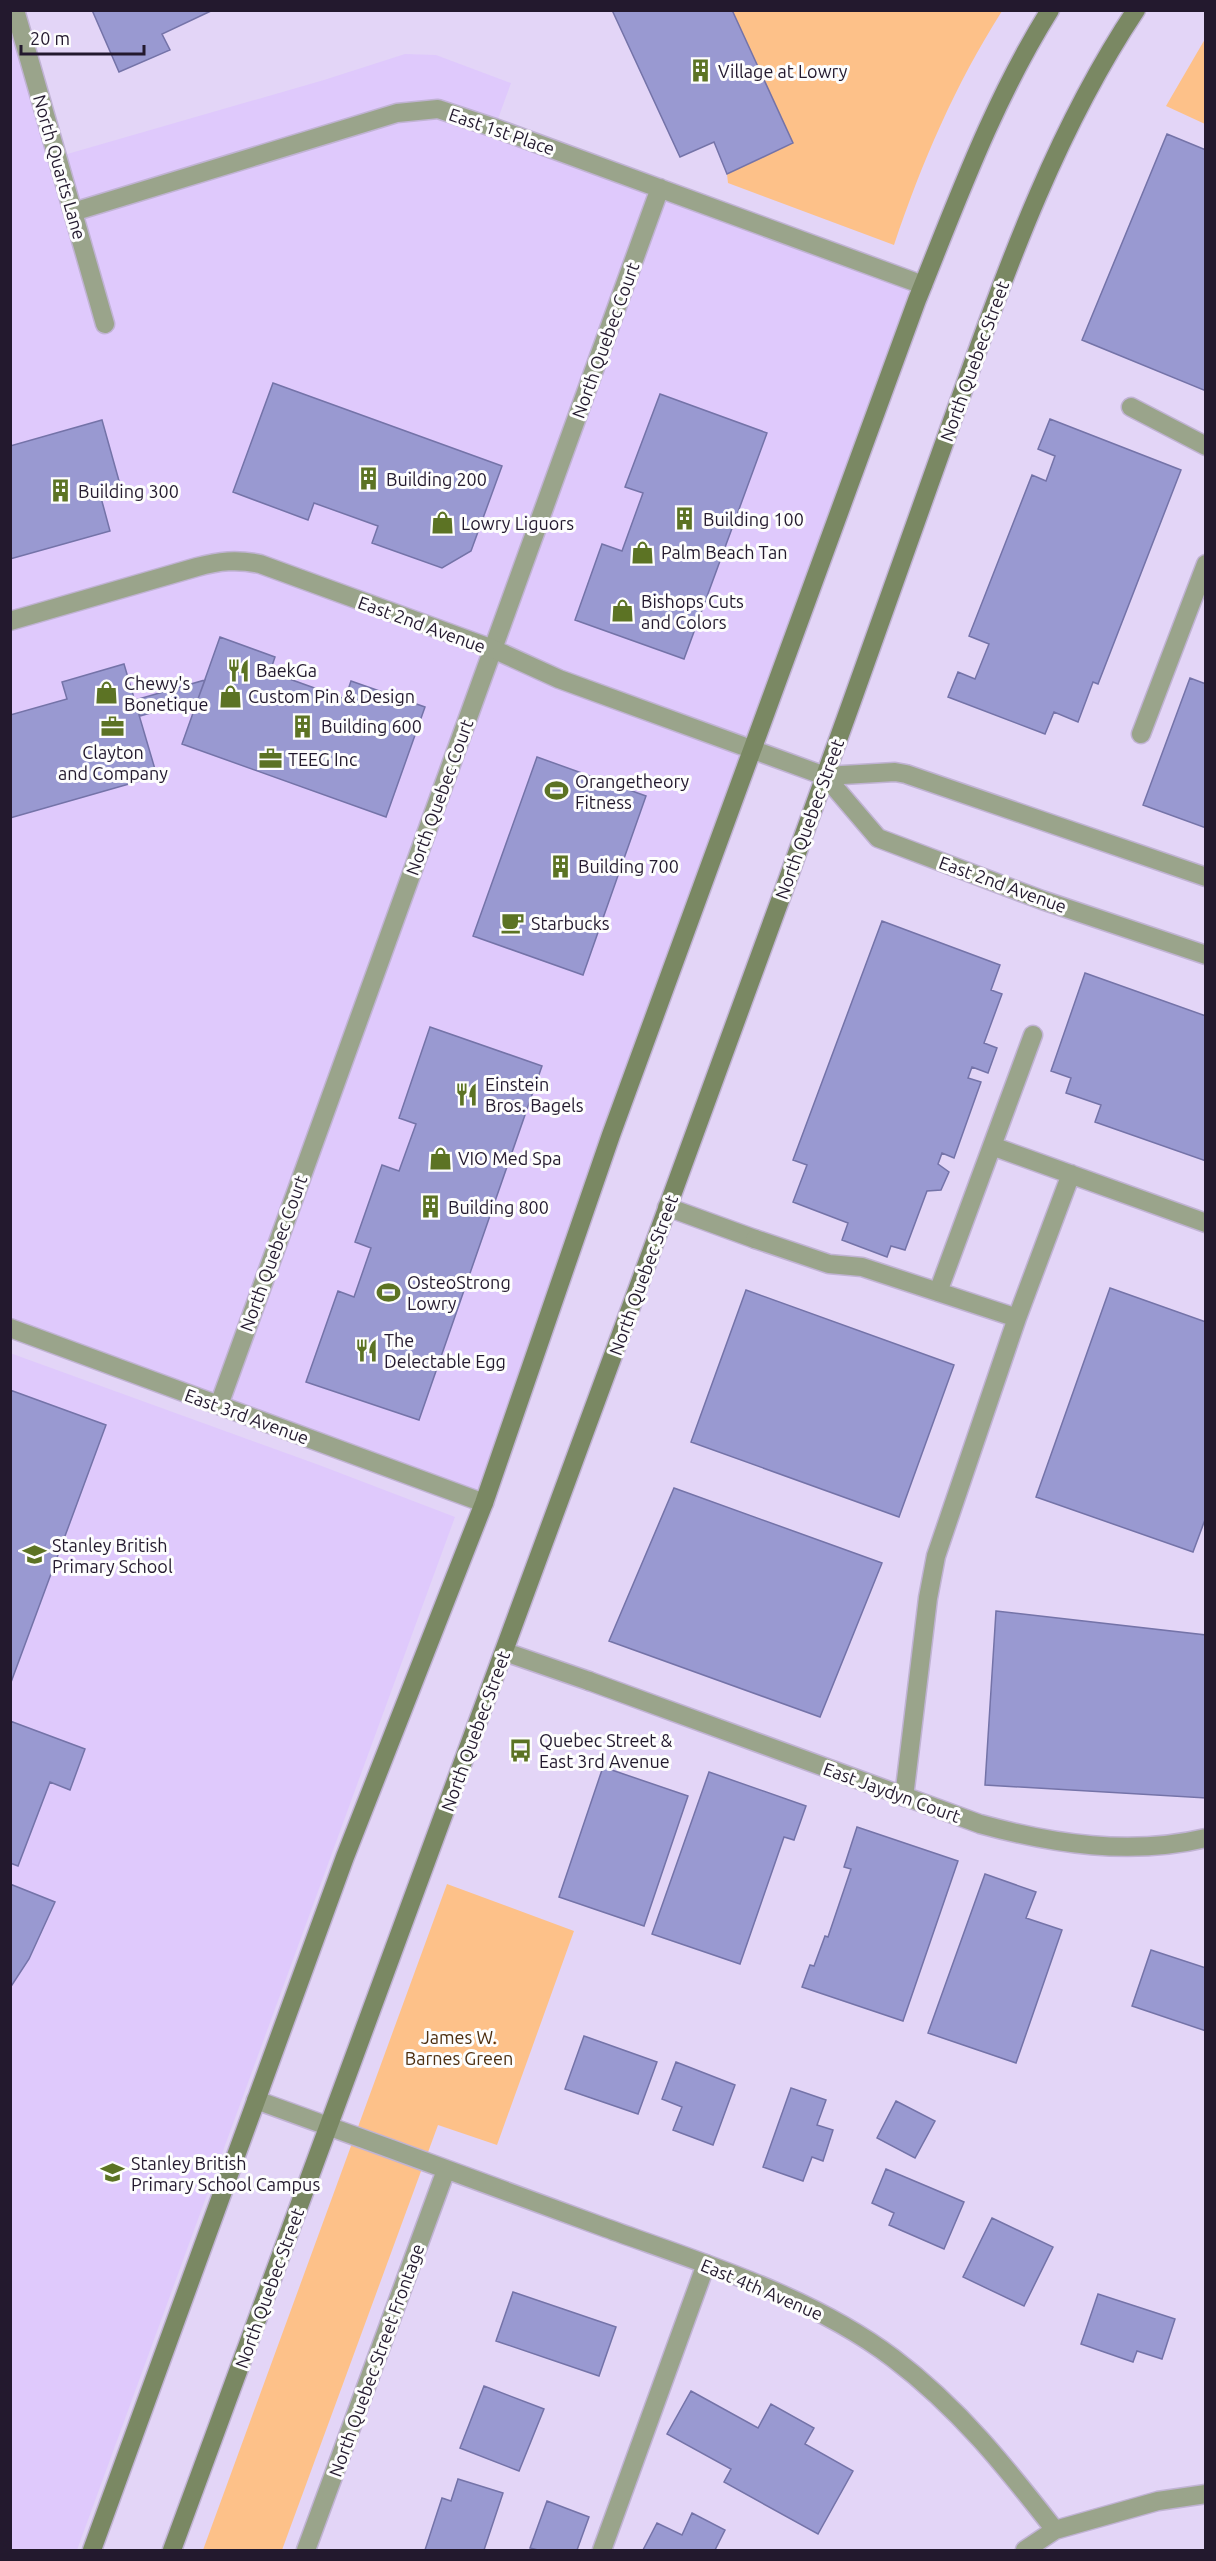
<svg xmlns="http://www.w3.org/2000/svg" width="1216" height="2561" viewBox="0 0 1216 2561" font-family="Ubuntu,sans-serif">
<rect width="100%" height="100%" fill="#e3d5f7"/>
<!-- built -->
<path fill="#dfc9fc" d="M10 11 57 157 324 80 405 54 436 55 511 83 495 127 923 285 484 1503 11 1328Z
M10 1353 319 1465 455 1517 77 2550H11Z"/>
<!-- green -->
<path fill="#fdc189" d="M732 11H1002C955 85 922 162 894 245L728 183 727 174 793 143Z
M1205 39V124L1166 106Z
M447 1884 574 1931 497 2145 438 2125 282 2550H203Z"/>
<!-- building -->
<path fill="#9999d1" stroke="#7473a8" stroke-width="1.5" d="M92 10H213L162 34 170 50 119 72Z
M612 10H732L793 143 727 174 714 142 680 157Z
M1167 134 1206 150V391L1082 340Z
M273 383 502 466 471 551 442 568 372 543 378 526 314 503 308 520 233 492Z
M660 394 767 433 684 659 575 620 602 544 622 551 643 493 625 487Z
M1050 419 1181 470 1098 684 1093 682 1078 722 1054 712 1045 734 948 697 958 672 975 679 989 644 969 636 1032 475 1046 481 1055 456 1038 449Z
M102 420 121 488 100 494 110 531 10 559V446Z
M220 637 275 657 270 672 345 699 351 681 425 707 386 817 182 744Z
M124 664 157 776 10 818V715L67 699 62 682Z
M1190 678 1206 684V828L1143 805Z
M205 680 198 699 140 716 135 700Z
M537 757 646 796 583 975 473 936Z
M882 921 1000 965 991 990 1002 994 984 1043 997 1048 988 1073 972 1067 968 1078 981 1082 954 1158 942 1153 938 1164 949 1172 941 1190 927 1191 905 1250 891 1246 887 1257 842 1240 848 1223 793 1202 807 1165 793 1160Z
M1085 973 1206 1016V1161L1095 1122 1101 1105 1066 1093 1071 1078 1051 1071Z
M430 1027 542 1066 419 1420 306 1382 338 1291 354 1297 371 1248 355 1242 382 1165 399 1171 416 1124 399 1118Z
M1110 1288 1206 1322V1517L1193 1552 1036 1497Z
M746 1290 954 1365 899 1517 691 1442Z
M10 1390 106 1425 10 1685Z
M674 1488 882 1563 820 1717 609 1641Z
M996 1611 1206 1635V1798L985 1785Z
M10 1721 85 1749 70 1790 50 1782 18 1866 10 1863Z
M603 1767 688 1796 644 1926 559 1897Z
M709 1772 806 1806 794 1840 784 1837 740 1964 652 1934Z
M857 1827 958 1861 903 2021 802 1987 810 1965 814 1966 825 1936 828 1937 851 1869 844 1867Z
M985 1874 1036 1892 1026 1918 1062 1930 1016 2063 928 2033Z
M10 1884 55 1902 29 1959 10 1988Z
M1151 1950 1206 1968V2031L1132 2006Z
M584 2036 657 2062 638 2114 565 2089Z
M676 2062 735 2085 713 2145 673 2130 682 2107 662 2099Z
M791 2088 826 2100 817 2125 833 2130 823 2161 812 2157 803 2181 763 2167Z
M896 2101 935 2121 915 2158 877 2138Z
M886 2169 964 2202 944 2249 889 2225 894 2213 872 2203Z
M992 2218 1053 2247 1024 2306 963 2277Z
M513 2292 616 2327 599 2376 496 2341Z
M1098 2294 1175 2319 1162 2359 1137 2351 1133 2362 1081 2344Z
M484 2386 544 2409 519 2471 460 2448Z
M691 2391 758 2428 771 2404 814 2428 805 2444 853 2471 818 2534 724 2482 731 2469 667 2434Z
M458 2479 503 2493 484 2550H425L442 2498 451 2501Z
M547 2501 589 2517 577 2550H538L530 2548Z
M692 2513 725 2530 715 2550H643L657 2523 682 2535Z"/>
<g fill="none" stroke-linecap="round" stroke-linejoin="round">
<defs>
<path id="lane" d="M15 10 105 324
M73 212 397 113 438 109 495 128 923 285
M667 1207 755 1239
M219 1405 660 188
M505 1652 589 1681
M602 2550 706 2264"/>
<path id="street" d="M1131 407 1206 446
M10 621 197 567C219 561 237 559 260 564L493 649 559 679 825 776 895 772 906 774 1206 877
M1141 734 1206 564
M825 776 878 838 1042 900 1206 955
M1033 1035 992 1146 1206 1223
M755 1239 829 1264 862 1267 1017 1318
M938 1292 992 1146
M10 1328 484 1503
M589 1681 980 1824C1053 1844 1130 1856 1206 1838
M904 1797 928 1598 936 1556 1017 1318 1071 1174
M256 2100C373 2142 489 2185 606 2228 702 2263 811 2296 893 2358 959 2408 1005 2466 1055 2530
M306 2550 446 2170
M1025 2550 1055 2530 1158 2501 1206 2494"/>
<path id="secondary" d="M92 2550 345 1857 484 1503 611 1135 917 300C957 201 993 101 1050 10
M172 2550C377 1995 583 1440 786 884 842 730 897 575 952 421 1003 280 1052 136 1136 10"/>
</defs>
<!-- lane casing -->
<use href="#lane" stroke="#c0b3d3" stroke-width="21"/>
<!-- street casing -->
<use href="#street" stroke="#c0b3d3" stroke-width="21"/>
<!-- secondary casing -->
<use href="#secondary" stroke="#c0b3d3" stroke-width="21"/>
<!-- lane -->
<use href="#lane" stroke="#9aa48b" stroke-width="18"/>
<!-- street -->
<use href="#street" stroke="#9aa48b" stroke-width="18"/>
<!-- secondary -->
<use href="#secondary" stroke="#7a8863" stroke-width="18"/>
</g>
<!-- icons -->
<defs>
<symbol id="building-bare" viewBox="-9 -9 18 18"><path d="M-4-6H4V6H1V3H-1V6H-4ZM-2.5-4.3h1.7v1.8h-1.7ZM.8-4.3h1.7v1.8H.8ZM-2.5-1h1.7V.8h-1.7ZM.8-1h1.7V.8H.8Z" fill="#5c7324" stroke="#fdfdfd" stroke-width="2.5" paint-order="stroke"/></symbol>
<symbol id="shop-bare" viewBox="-9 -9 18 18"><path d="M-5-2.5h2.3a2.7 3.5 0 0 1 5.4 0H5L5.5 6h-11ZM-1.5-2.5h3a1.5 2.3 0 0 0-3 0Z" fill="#5c7324" stroke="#fdfdfd" stroke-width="2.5" paint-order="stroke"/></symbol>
<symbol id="restaurant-bare" viewBox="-9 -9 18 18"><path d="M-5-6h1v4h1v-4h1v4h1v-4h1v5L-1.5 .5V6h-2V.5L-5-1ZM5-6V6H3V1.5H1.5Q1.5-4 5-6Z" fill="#5c7324" stroke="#fdfdfd" stroke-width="2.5" paint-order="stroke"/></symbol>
<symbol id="office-bare" viewBox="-9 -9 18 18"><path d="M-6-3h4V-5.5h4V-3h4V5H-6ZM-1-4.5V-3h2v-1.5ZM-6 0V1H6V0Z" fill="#5c7324" stroke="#fdfdfd" stroke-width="2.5" paint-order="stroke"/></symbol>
<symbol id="stadium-bare" viewBox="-9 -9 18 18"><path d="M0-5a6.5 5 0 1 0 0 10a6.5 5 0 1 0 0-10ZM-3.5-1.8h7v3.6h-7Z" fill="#5c7324" stroke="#fdfdfd" stroke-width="2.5" paint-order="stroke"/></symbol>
<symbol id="cafe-bare" viewBox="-9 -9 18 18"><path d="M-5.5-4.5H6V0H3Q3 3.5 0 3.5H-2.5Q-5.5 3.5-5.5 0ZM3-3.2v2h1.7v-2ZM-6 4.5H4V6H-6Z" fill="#5c7324" stroke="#fdfdfd" stroke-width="2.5" paint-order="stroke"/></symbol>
<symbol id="school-bare" viewBox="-9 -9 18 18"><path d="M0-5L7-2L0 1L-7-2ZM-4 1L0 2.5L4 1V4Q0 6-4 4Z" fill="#5c7324" stroke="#fdfdfd" stroke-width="2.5" paint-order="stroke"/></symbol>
<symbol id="bus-bare" viewBox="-9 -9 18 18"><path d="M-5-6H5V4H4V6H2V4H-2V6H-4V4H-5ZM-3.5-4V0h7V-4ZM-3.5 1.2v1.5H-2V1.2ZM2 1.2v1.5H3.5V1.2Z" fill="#5c7324" stroke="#fdfdfd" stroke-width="2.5" paint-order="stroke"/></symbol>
</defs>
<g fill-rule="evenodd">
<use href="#building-bare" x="684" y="54" width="33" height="33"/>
<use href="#building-bare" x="352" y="462" width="33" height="33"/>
<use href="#building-bare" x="44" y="474" width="33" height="33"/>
<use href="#building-bare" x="668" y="502" width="33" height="33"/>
<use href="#shop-bare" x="426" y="506" width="33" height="33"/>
<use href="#shop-bare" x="626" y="536" width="33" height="33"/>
<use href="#shop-bare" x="606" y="594" width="33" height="33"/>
<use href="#restaurant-bare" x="222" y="654" width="33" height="33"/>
<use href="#shop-bare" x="90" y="676" width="33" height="33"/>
<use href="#shop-bare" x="214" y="680" width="33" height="33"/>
<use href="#office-bare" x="96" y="710" width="33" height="33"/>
<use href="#building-bare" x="286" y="710" width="33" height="33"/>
<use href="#office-bare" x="254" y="742" width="33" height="33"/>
<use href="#stadium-bare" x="540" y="774" width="33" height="33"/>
<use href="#building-bare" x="544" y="850" width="33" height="33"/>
<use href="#cafe-bare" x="496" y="906" width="33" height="33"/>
<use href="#restaurant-bare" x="450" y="1078" width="33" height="33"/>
<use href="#shop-bare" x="424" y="1142" width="33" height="33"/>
<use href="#building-bare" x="414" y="1190" width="33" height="33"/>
<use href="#stadium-bare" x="372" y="1276" width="33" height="33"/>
<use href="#restaurant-bare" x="350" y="1334" width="33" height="33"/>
<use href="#school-bare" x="18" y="1538" width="33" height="33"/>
<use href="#bus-bare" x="504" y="1734" width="33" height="33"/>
<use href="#school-bare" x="96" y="2156" width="33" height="33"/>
</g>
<g text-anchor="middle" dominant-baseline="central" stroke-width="6" stroke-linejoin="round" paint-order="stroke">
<!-- poi labels -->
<g font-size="18" fill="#23192e" stroke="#fdfdfd" text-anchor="start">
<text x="718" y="71">Village at Lowry</text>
<text x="386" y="479">Building 200</text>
<text x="78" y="491">Building 300</text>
<text x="703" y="519">Building 100</text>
<text x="461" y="523">Lowry Liguors</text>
<text x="661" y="552">Palm Beach Tan</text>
<text x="641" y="601">Bishops Cuts<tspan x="641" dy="21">and Colors</tspan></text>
<text x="256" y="670">BaekGa</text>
<text x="124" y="683">Chewy's<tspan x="124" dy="21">Bonetique</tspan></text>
<text x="248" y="696">Custom Pin &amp; Design</text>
<text x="321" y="726">Building 600</text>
<text x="113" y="752" text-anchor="middle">Clayton<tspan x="113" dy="21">and Company</tspan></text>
<text x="288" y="759">TEEG Inc</text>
<text x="575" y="781">Orangetheory<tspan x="575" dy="21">Fitness</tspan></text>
<text x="578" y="866">Building 700</text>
<text x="531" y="923">Starbucks</text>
<text x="485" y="1084">Einstein<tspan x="485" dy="21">Bros. Bagels</tspan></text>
<text x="458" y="1158">VIO Med Spa</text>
<text x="448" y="1207">Building 800</text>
<text x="407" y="1282">OsteoStrong<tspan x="407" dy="21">Lowry</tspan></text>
<text x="384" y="1340">The<tspan x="384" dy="21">Delectable Egg</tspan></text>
<text x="52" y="1545">Stanley British<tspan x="52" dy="21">Primary School</tspan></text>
<text x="539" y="1740">Quebec Street &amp;<tspan x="539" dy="21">East 3rd Avenue</tspan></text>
<text x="131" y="2163">Stanley British<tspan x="131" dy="21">Primary School Campus</tspan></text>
</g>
<!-- street labels -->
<g font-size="18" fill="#23192e" stroke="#fdfdfd">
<text transform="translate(502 131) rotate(19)">East 1st Place</text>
<text transform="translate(60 167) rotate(74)">North Quarts Lane</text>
<text transform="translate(605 340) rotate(-70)">North Quebec Court</text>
<text transform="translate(974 361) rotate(-70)">North Quebec Street</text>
<text transform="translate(422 624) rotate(20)">East 2nd Avenue</text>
<text transform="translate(439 797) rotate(-70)">North Quebec Court</text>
<text transform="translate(809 819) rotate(-70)">North Quebec Street</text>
<text transform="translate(1003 884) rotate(20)">East 2nd Avenue</text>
<text transform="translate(273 1253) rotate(-70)">North Quebec Court</text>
<text transform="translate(643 1275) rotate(-70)">North Quebec Street</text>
<text transform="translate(247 1416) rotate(20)">East 3rd Avenue</text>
<text transform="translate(475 1731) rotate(-70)">North Quebec Street</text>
<text transform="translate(892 1792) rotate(20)">East Jaydyn Court</text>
<text transform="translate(269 2288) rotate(-70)">North Quebec Street</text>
<text transform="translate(762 2289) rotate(23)">East 4th Avenue</text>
<text transform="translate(376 2360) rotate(-70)">North Quebec Street Frontage</text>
</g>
<!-- park labels -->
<g font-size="18" fill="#4d2f10" stroke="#fdfdfd">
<text x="459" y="2037">James W.<tspan x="459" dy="21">Barnes Green</tspan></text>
</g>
</g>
<!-- border -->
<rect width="1216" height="2561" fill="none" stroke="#23192e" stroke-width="24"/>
<!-- scale -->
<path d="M21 45v9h123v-9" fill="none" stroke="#23192e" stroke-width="3"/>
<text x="30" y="45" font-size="18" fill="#23192e" stroke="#fdfdfd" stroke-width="4.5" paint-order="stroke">20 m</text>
</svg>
